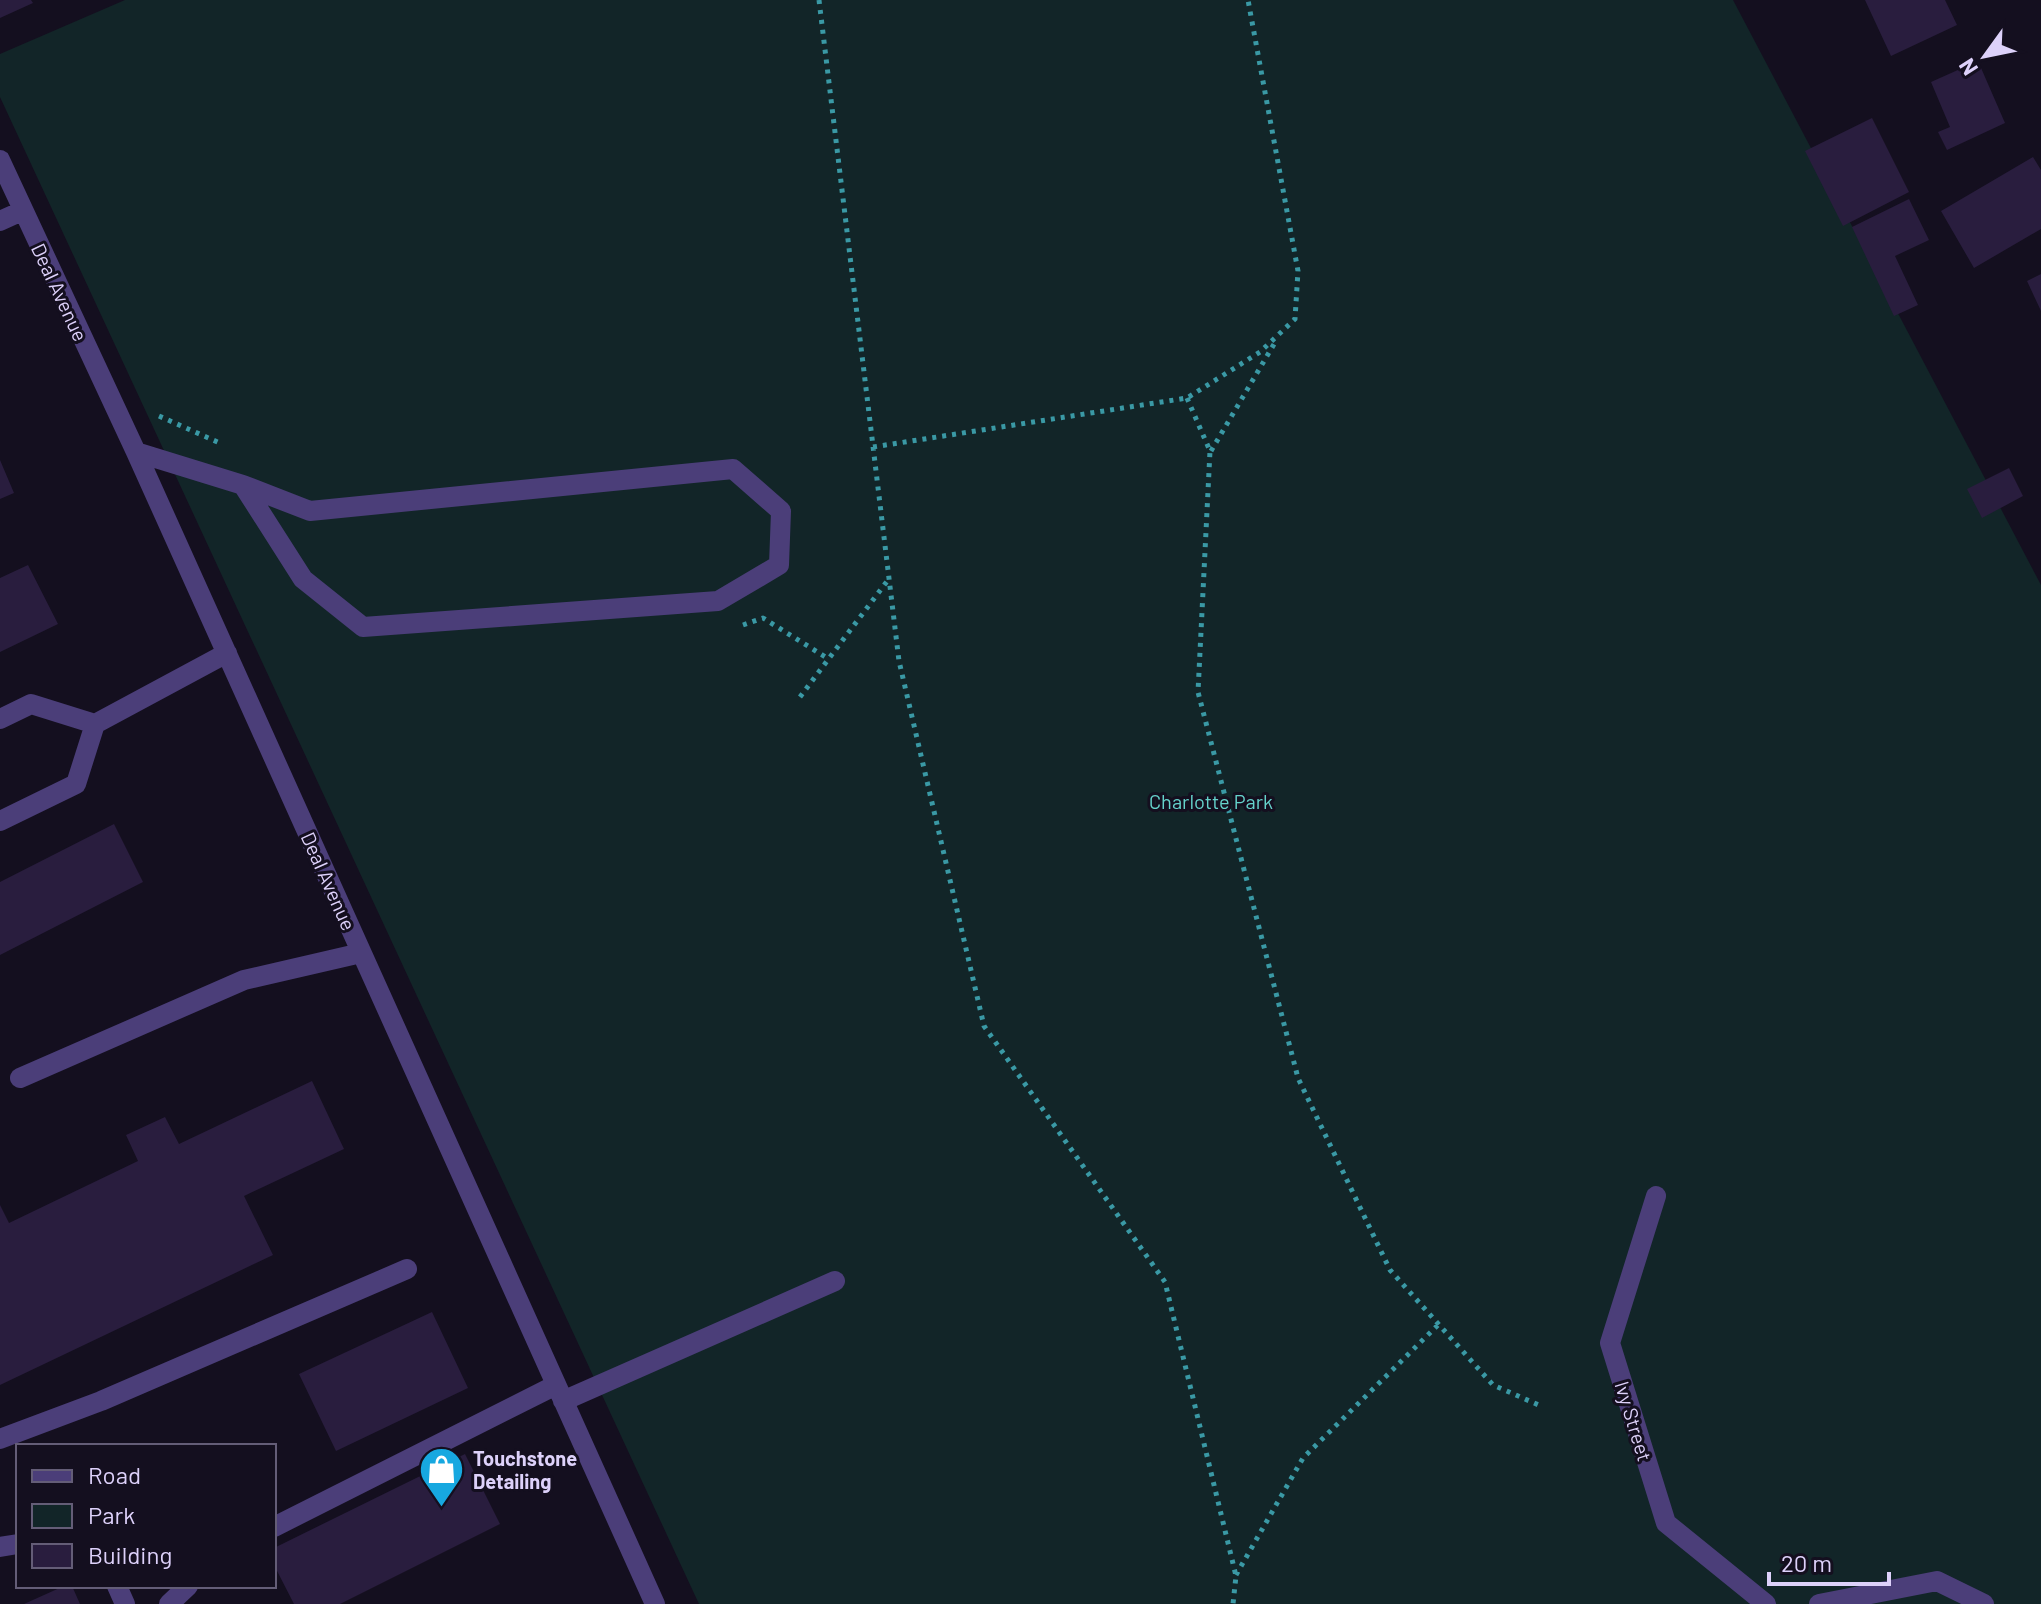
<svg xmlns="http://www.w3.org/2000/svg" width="2041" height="1604" viewBox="0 0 2041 1604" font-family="Barlow,sans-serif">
<rect width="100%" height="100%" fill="#140f1f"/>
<!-- green -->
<path fill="#122528" d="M125 0H1733L2041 585V1604H699L0 97V54Z"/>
<!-- building -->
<path fill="#291d3e" d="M0 0H31L33 3 0 18Z
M1865 0H1945L1957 25 1891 56Z
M1978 61 2005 123 1947 150 1938 132 1950 127 1931 82Z
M1872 118 1909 192 1843 226 1805 151Z
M2033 157 2041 170V229L1974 268 1941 211Z
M1909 199 1929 240 1895 256 1918 305 1894 316 1852 227Z
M2041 274V311L2027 281Z
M0 460 14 493 0 499Z
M2009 468 2023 496 1982 518 1967 489Z
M28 565 58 624 0 652V578Z
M114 824 143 882 0 955V882Z
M312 1081 344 1149 244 1196 273 1255 0 1385V1205L9 1223 138 1161 126 1135 165 1117 179 1144Z
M432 1312 468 1388 336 1451 299 1374Z
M465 1454 500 1524 340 1604H294L274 1565V1548Z
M64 1586H72L80 1604H24Z"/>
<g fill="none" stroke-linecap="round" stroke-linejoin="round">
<!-- path -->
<path stroke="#3a99a5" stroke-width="5" stroke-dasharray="4 6" stroke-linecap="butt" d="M819 0 899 661 984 1026 1165 1282 1236 1576 1233 1604
M1187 398 1210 451 1198 692 1298 1078 1390 1270 1493 1385 1541 1406
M159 416 222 444
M873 447 1187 398 1260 352 1295 319 1298 271 1248 0
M1211 451 1277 339
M743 625 763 618 827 658
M800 697 888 580
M1236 1575 1303 1458 1440 1323"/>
<!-- minor -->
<path stroke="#4b3e79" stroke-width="20" d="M0 160 136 452 655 1604
M0 221 22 211
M136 452 243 485 310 511 733 469 781 511 779 565 718 601 363 627 303 579 243 485
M0 719 31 704 95 724
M0 821 76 784 95 724 227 653
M20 1078 244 980 361 953
M1656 1196 1610 1343 1666 1523 1766 1604
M563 1401 835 1281
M0 1439 101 1401 407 1269
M274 1527 556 1385
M0 1547 18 1544
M117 1586 125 1604
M169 1604 188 1586
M1819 1604 1937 1581 1984 1604"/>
</g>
<!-- icons -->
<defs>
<symbol id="shop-pin" viewBox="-11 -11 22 30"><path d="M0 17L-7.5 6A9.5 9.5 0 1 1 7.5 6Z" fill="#17a8e0" stroke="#140f1f"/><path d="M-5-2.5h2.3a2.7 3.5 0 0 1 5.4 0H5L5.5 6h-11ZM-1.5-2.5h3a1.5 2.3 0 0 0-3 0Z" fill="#fff"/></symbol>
</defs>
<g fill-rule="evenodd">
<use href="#shop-pin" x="416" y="1444" width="51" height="69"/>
</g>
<g text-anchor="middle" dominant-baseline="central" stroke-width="6" stroke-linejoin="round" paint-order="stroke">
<!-- street labels -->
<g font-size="20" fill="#ddd1fa" stroke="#140f1f">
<text transform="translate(60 292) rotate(65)">Deal Avenue</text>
<text transform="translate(329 881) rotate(66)">Deal Avenue</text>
<text transform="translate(1634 1421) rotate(73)">Ivy Street</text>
</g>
<!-- park labels -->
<g font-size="20" fill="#65d2cb" stroke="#140f1f">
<text x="1211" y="801">Charlotte Park</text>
</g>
<!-- poi labels -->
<g font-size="20" font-weight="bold" fill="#ddd1fa" stroke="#140f1f" text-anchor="start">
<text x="473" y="1458">Touchstone<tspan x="473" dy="23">Detailing</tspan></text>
</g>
</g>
<!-- legend -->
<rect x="16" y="1444" width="260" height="144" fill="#140f1f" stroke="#645d77" stroke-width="2"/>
<rect x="32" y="1470" width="40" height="12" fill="#4b3e79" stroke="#645d77" stroke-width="2"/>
<text x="88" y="1484" font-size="24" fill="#ddd1fa">Road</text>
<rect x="32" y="1504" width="40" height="24" fill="#122528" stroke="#645d77" stroke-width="2"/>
<text x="88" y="1524" font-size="24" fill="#ddd1fa">Park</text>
<rect x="32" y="1544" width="40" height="24" fill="#291d3e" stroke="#645d77" stroke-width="2"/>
<text x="88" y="1564" font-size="24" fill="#ddd1fa">Building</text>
<!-- north arrow -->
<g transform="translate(1985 56) rotate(237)" stroke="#140f1f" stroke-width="6" paint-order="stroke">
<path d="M0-6L14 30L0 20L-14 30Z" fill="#ddd1fa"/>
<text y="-12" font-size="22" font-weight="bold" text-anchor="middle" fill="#ddd1fa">N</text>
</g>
<!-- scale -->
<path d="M1769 1572v12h120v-12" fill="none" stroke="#ddd1fa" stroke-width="4"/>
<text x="1781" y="1572" font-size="24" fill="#ddd1fa" stroke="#140f1f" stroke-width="6" paint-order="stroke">20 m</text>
</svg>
